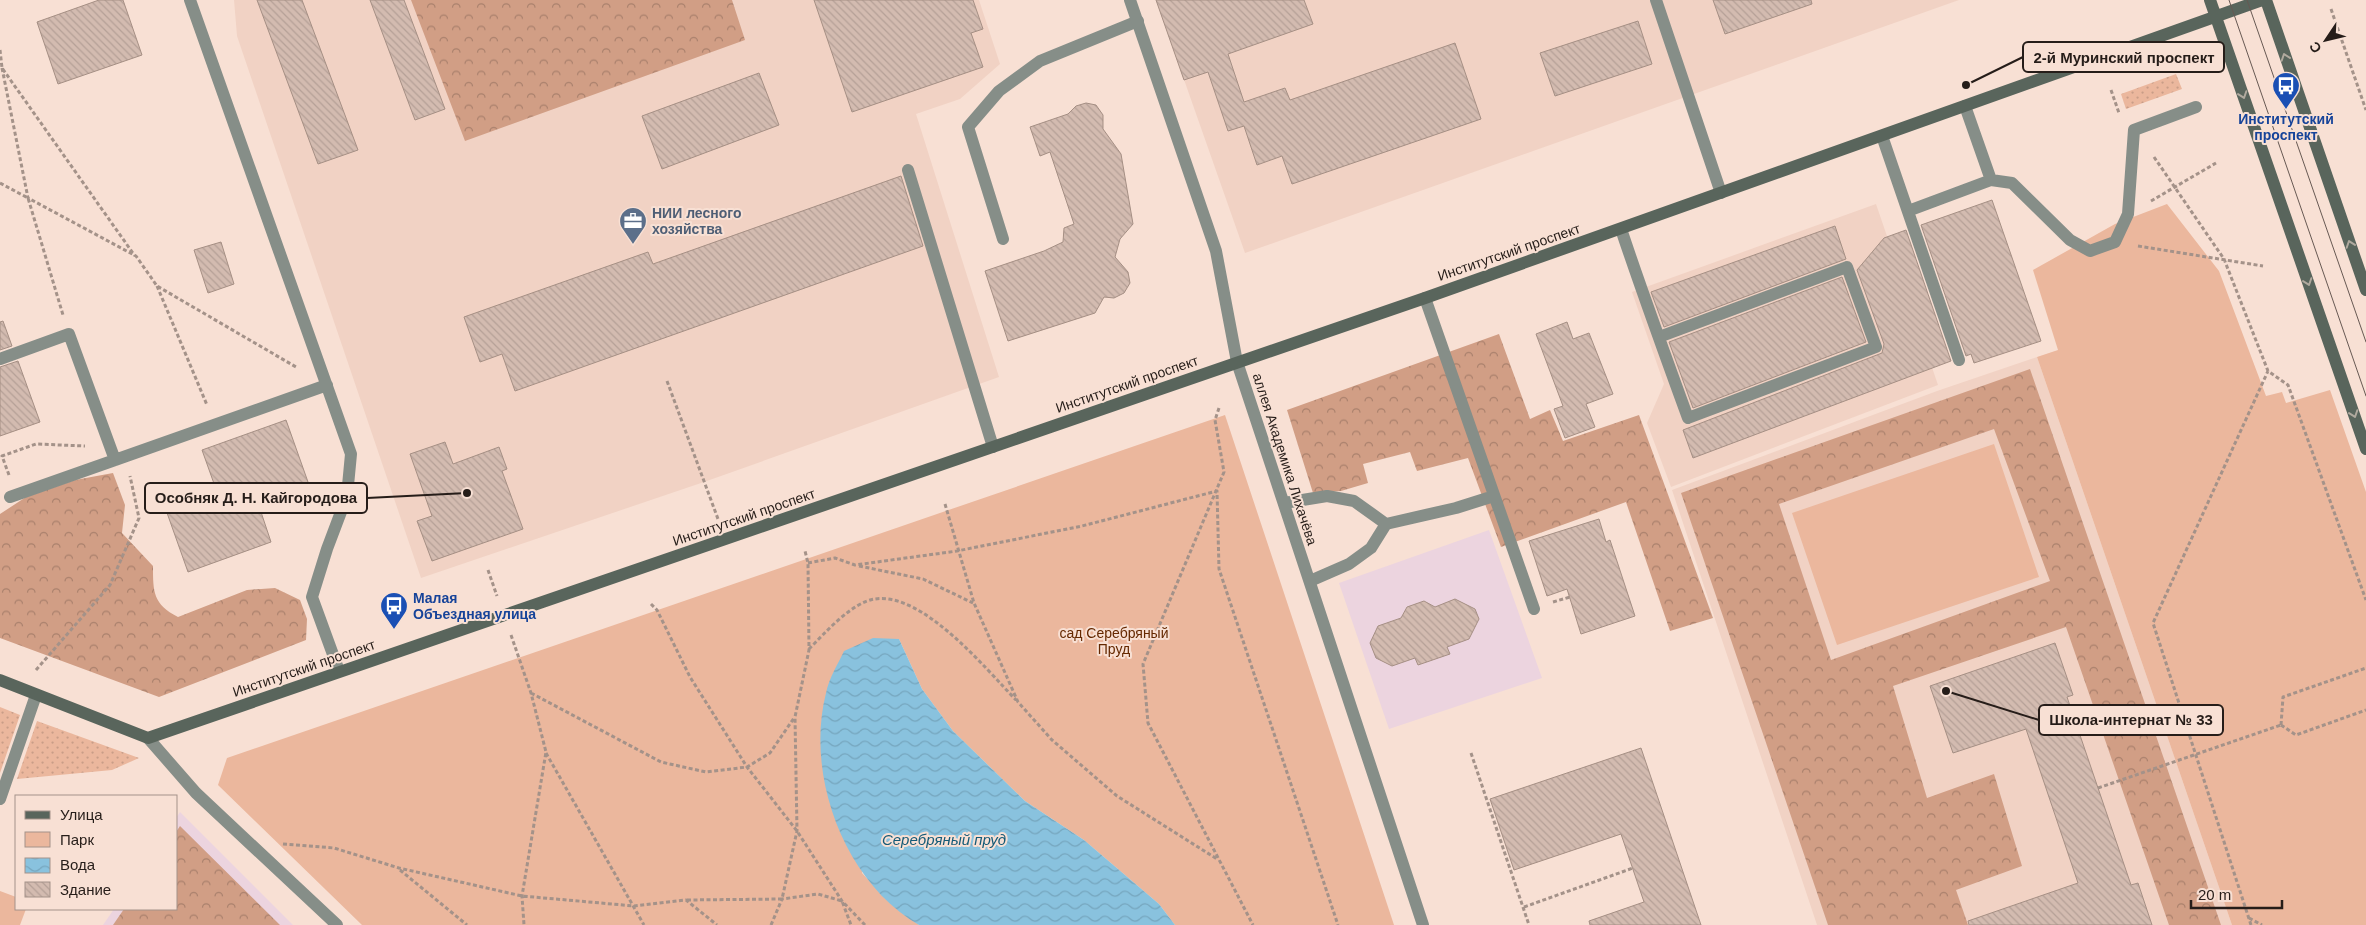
<svg xmlns="http://www.w3.org/2000/svg" width="2366" height="925" viewBox="0 0 2366 925" font-family="Helvetica,sans-serif">
<defs>
<pattern id="grass-dots" width="8" height="8" patternUnits="userSpaceOnUse" patternTransform="scale(1.25)"><rect width="8" height="8" fill="#ebb79d"/><path d="M2 2h.1M6 6h.1" fill="none" stroke="#c99d87" stroke-width="1.8" stroke-linecap="round"/></pattern>
<pattern id="forest-crowns" width="20" height="18" patternUnits="userSpaceOnUse" patternTransform="scale(1.25)"><rect width="20" height="18" fill="#d19e85"/><path d="M2 6a3 3 0 1 1 6 0M12 15a3 3 0 1 1 6 0" fill="none" stroke="#a9806c"/></pattern>
<pattern id="water-waves" width="16" height="10" patternUnits="userSpaceOnUse" patternTransform="scale(1.25)"><rect width="16" height="10" fill="#89c2de"/><path d="M0 5q4-4 8 0t8 0" fill="none" stroke="#76a6be"/></pattern>
<pattern id="building-back-hatch" width="6" height="6" patternUnits="userSpaceOnUse" patternTransform="scale(1.25)"><rect width="6" height="6" fill="#d3bbb0"/><path d="M-1 5l2 2M0 0l6 6M5-1l2 2" fill="none" stroke="#b5a097"/></pattern>
</defs>
<rect width="100%" height="100%" fill="#f8e0d4"/>
<!-- commercial -->
<path fill="#ecd4df" d="M1489 530 1542 678 1389 729 1339 583Z
M180 812 293 925H103L114 909H176V818Z"/>
<!-- built -->
<path fill="#f1d2c4" d="M234 0H979L1000 64 960 99 916 114 999 377 704 482 421 578 237 36Z
M1156 0H1959L1245 253Z
M1876 204 1938 385 1671 487 1647 423 1664 384 1632 292Z
M2037 357 2232 925H1817L1672 490 1937 391Z"/>
<!-- grass -->
<path fill="url(#grass-dots)" d="M2176 74 2182 89 2126 109 2121 94Z
M0 707 20 715 0 773Z
M37 721 139 758 112 770 17 779Z"/>
<!-- forest -->
<path fill="url(#forest-crowns)" fill-rule="evenodd" d="M411 0H732L745 40 465 141Z
M1499 334 1530 419 1550 410 1563 441 1639 415 1713 618 1670 631 1626 502 1501 547 1468 458 1417 471 1410 452 1363 464 1368 483 1341 491 1313 493 1287 410Z
M2030 369 2221 925H2169L2066 627 1893 686 1927 798 1994 774 2022 866 1956 890 1968 925H1828L1681 493ZM1994 429 2050 581 1831 660 1779 504Z
M113 473 125 505 122 533 153 566C153 592 153 604 178 617L247 590 275 588 300 600 307 619 306 640 159 697 0 638V514L26 497 75 480Z
M180 826 280 925H113L124 909H176V832Z"/>
<!-- park -->
<path fill="#ebb79d" d="M2167 204 2219 271 2266 396 2282 392 2286 403 2330 390 2366 492V925H2232L2037 357 2058 350 2033 270 2115 224Z
M1225 415 1394 925H1175L1159 904 1084 840 1025 801 953 731 922 689 899 639 862 873 886 899 919 925H362L218 785 227 758Z
M1994 444 2039 577 1837 645 1792 513Z
M0 891 16 897V909H26L20 925H0Z"/>
<!-- water -->
<path fill="url(#water-waves)" d="M873 638 899 639 922 689 953 731 1025 801 1084 840 1159 904 1175 925H919C844 882 805 775 826 693 829 678 838 664 844 651Z"/>
<!-- building -->
<path fill="url(#building-back-hatch)" stroke="#a58f84" d="M99 0H123L142 55 58 84 37 22Z
M257 0H302L358 150 318 164Z
M370 0H404L445 109 415 120Z
M814 0H973L983 29 971 33 983 67 852 112Z
M1156 0H1304L1313 24 1228 54 1244 102 1285 88 1290 100 1455 43 1481 119 1292 184 1282 156 1257 165 1244 126 1228 131 1208 72 1184 80Z
M1713 0H1811L1812 4 1725 34Z
M1638 21 1652 64 1555 96 1540 53Z
M759 73 779 125 662 169 642 116Z
M1086 103 1096 105 1103 115V129L1121 154 1133 224 1120 239 1115 257 1128 272 1130 283 1124 293 1114 298 1104 297 1095 313 1008 341 985 271 1044 251 1063 242 1064 228 1074 224 1050 152 1040 156 1030 127 1068 114 1076 106Z
M901 176 923 246 515 391 502 354 480 362 464 317 648 252 653 264Z
M1992 200 2041 341 1974 363 1971 354 1966 356 1921 225Z
M1835 226 1846 259 1664 327 1651 292Z
M1906 230 1951 361 1693 458 1683 430 1882 353 1884 344 1857 270 1884 238Z
M221 242 234 284 208 293 194 250Z
M1842 277 1866 342 1693 408 1669 342Z
M3 321 12 346 0 350V322Z
M1567 322 1573 339 1589 333 1613 394 1586 404 1595 427 1565 438 1554 409 1563 406 1536 334Z
M18 361 40 422 0 436V367Z
M286 420 308 482 257 500 271 542 188 572 166 510 217 492 202 450Z
M445 442 453 464 499 447 507 469 502 471 523 529 432 561 417 521 432 516 410 454Z
M1599 519 1606 542 1610 540 1635 616 1581 634 1567 589 1547 596 1529 541Z
M1455 599 1475 609 1479 619 1469 639 1447 647 1450 654 1418 665 1415 658 1392 666 1376 658 1370 643 1378 626 1401 618 1407 607 1424 601 1435 607Z
M2055 643 2073 695 2067 697 2098 788 2131 885 2138 883 2152 925H1969L1968 921 2078 883 2026 729 1953 753 1930 686Z
M1641 748 1701 925H1590L1589 921 1644 902 1621 834 1514 870 1490 799Z"/>
<g fill="none" stroke-linecap="round" stroke-linejoin="round">
<!-- path -->
<path stroke="#a49289" stroke-width="3" stroke-dasharray="4 2.5" stroke-linecap="butt" d="M2331 9 2366 110
M0 50 2 68 135 256
M2 68 28 198 136 256 157 286 296 367
M2111 90 2119 113
M2154 157 2224 259 2268 371 2288 385 2366 600
M0 183 28 198 63 315
M2151 201 2216 163
M2138 246 2263 266
M157 286 207 405
M667 381 718 519
M1219 408 1215 420 1224 472 1143 664 1148 723 1253 925
M9 475 2 456 36 444 85 446
M945 504 974 603 1018 702 1052 740 1117 796 1217 859
M808 563 835 558 855 565 957 551 1082 526 1217 491 1219 569 1338 925
M859 566 923 579 973 603
M488 570 497 596
M1553 602 1570 597
M651 604 657 610 690 677 747 767 797 831 842 901 865 925
M511 635 531 693 546 752 522 896 524 925
M809 649C825 633 852 602 875 599 923 592 985 668 1016 700
M36 670 110 585 139 518 130 476
M531 693 661 762 706 772 747 767 770 753 794 718
M2281 725 2283 697 2366 668
M2281 725 2296 735 2366 710
M546 753 644 925
M1471 753 1529 925
M2098 788 2281 725
M283 844 334 848 399 868 522 896 634 906 686 900 717 925
M400 870 467 925
M687 900 782 899 797 831 795 717 809 650 808 563 805 551
M1524 907 1633 868
M2249 918 2262 925
M771 925 782 899 818 894 842 901 851 925
M2251 925 2153 623 2268 371"/>
<!-- lane -->
<path stroke="#868e88" stroke-width="12" d="M190 0 351 454 347 496 327 549 312 597 339 671
M1656 0 1721 193
M1965 106 1991 180 2012 183 2070 240 2090 251 2115 242 2128 214 2134 130 2196 107
M1882 136 1959 360
M908 170 993 447
M1908 211 1991 180
M1621 229C1642 292 1665 355 1688 418L1876 347 1847 267 1659 337
M1003 239 968 127 999 91 1040 61 1138 21
M1425 298 1534 609
M0 359 69 334 115 460 327 385
M10 497 115 460
M1284 503 1327 496 1354 501 1386 524
M1310 581 1349 564 1371 548 1386 524 1456 508 1494 496
M0 799 36 695"/>
<!-- street -->
<path stroke="#868e88" stroke-width="12" d="M1130 0 1216 251 1237 362 1423 925
M148 738 196 793 337 925"/>
<!-- secondary -->
<path stroke="#59655c" stroke-width="12" d="M2210 0 2366 449
M2266 0 2366 290
M0 680 148 738 1425 298 2262 0"/>
<!-- tram -->
<path stroke="#675953" stroke-width="1" d="M2229 0 2366 396
M2247 0 2366 342"/>
</g>
<!-- one-way arrows -->
<defs><path id="oneway-chevron" d="M-2-3.5L2.5 0L-2 3.5" fill="none" stroke-width="1.6" stroke-linecap="round" stroke-linejoin="round" transform="scale(1.25)"/></defs>
<g stroke="#b0a99e">
<use href="#oneway-chevron" transform="translate(2285 57) rotate(-109)"/>
<use href="#oneway-chevron" transform="translate(2243 95) rotate(71)"/>
<use href="#oneway-chevron" transform="translate(2350 244) rotate(-109)"/>
<use href="#oneway-chevron" transform="translate(2308 282) rotate(71)"/>
<use href="#oneway-chevron" transform="translate(2354 414) rotate(71)"/>
</g>
<!-- icons -->
<defs>
<symbol id="bus-pin" viewBox="-11 -11 22 30"><path d="M0 17L-7.5 6A9.5 9.5 0 1 1 7.5 6Z" fill="#1a4fb4" stroke="#f8e0d4"/><path d="M-5-6H5V4H4V6H2V4H-2V6H-4V4H-5ZM-3.5-4V0h7V-4ZM-3.5 1.2v1.5H-2V1.2ZM2 1.2v1.5H3.5V1.2Z" fill="#fff"/></symbol>
<symbol id="office-pin" viewBox="-11 -11 22 30"><path d="M0 17L-7.5 6A9.5 9.5 0 1 1 7.5 6Z" fill="#5c6f8a" stroke="#f8e0d4"/><path d="M-6-3h4V-5.5h4V-3h4V5H-6ZM-1-4.5V-3h2v-1.5ZM-6 0V1H6V0Z" fill="#fff"/></symbol>
</defs>
<g fill-rule="evenodd">
<use href="#bus-pin" x="2270" y="70" width="32" height="43"/>
<use href="#office-pin" x="617" y="205" width="32" height="43"/>
<use href="#bus-pin" x="378" y="590" width="32" height="43"/>
</g>
<g text-anchor="middle" dominant-baseline="central" stroke-width="4" stroke-linejoin="round" paint-order="stroke">
<!-- transit labels -->
<g font-size="14" font-weight="bold" fill="#164399" stroke="#f8e0d4">
<text x="2286" y="119">Институтский<tspan x="2286" dy="16">проспект</tspan></text>
<text x="413" y="598" text-anchor="start">Малая<tspan x="413" dy="16">Объездная улица</tspan></text>
</g>
<!-- service labels -->
<g font-size="14" font-weight="bold" fill="#4e5e75" stroke="#f8e0d4" text-anchor="start">
<text x="652" y="213">НИИ лесного<tspan x="652" dy="16">хозяйства</tspan></text>
</g>
<!-- street labels -->
<g font-size="14" fill="#261d19" stroke="#f8e0d4">
<text transform="translate(1509 252) rotate(-19)">Институтский проспект</text>
<text transform="translate(1127 384) rotate(-19)">Институтский проспект</text>
<text transform="translate(1285 459) rotate(72)">аллея Академика Лихачёва</text>
<text transform="translate(744 517) rotate(-19)">Институтский проспект</text>
<text transform="translate(304 668) rotate(-19)">Институтский проспект</text>
</g>
<!-- park labels -->
<g font-size="14" fill="#652800" stroke="#f8e0d4">
<text x="1114" y="633">сад Серебряный<tspan x="1114" dy="16">Пруд</tspan></text>
</g>
<!-- water labels -->
<g font-size="15" font-style="italic" fill="#145a77" stroke="#f8e0d4">
<text x="944" y="839">Серебряный пруд</text>
</g>
</g>
<!-- callouts -->
<path fill="none" stroke="#261d19" stroke-width="2" d="M1966 85L2023 57M467 493L367 498M1946 691L2039 720"/>
<g fill="#261d19" stroke="#f8e0d4" stroke-width="2">
<circle cx="1966" cy="85" r="5"/>
<circle cx="467" cy="493" r="5"/>
<circle cx="1946" cy="691" r="5"/>
</g>
<g fill="#f8e0d4" stroke="#261d19" stroke-width="2">
<rect x="2023" y="42" width="201" height="30" rx="5"/>
<rect x="145" y="483" width="222" height="30" rx="5"/>
<rect x="2039" y="705" width="184" height="30" rx="5"/>
</g>
<g font-size="15" text-anchor="middle" font-weight="bold" fill="#261d19">
<text x="2124" y="63">2-й Муринский проспект</text>
<text x="256" y="503">Особняк Д. Н. Кайгородова</text>
<text x="2131" y="725">Школа-интернат № 33</text>
</g>
<!-- legend -->
<rect x="15" y="795" width="162" height="115" fill="#f8e0d4" stroke="#a49289"/>
<rect x="25" y="811" width="25" height="8" fill="#59655c" stroke="#a49289"/>
<text x="60" y="820" font-size="15" fill="#261d19">Улица</text>
<rect x="25" y="832" width="25" height="15" fill="#ebb79d" stroke="#a49289"/>
<text x="60" y="845" font-size="15" fill="#261d19">Парк</text>
<rect x="25" y="858" width="25" height="15" fill="url(#water-waves)" stroke="#a49289"/>
<text x="60" y="870" font-size="15" fill="#261d19">Вода</text>
<rect x="25" y="882" width="25" height="15" fill="url(#building-back-hatch)" stroke="#a49289"/>
<text x="60" y="895" font-size="15" fill="#261d19">Здание</text>
<!-- north arrow -->
<g transform="translate(2326 40) rotate(235)" stroke="#f8e0d4" stroke-width="4" paint-order="stroke">
<path d="M0-4L9 19L0 12L-9 19Z" fill="#261d19"/>
<text y="-8" font-size="14" font-weight="bold" text-anchor="middle" fill="#261d19">С</text>
</g>
<!-- scale -->
<path d="M2191 900v8h91v-8" fill="none" stroke="#261d19" stroke-width="2.5"/>
<text x="2198" y="900" font-size="15" fill="#261d19" stroke="#f8e0d4" stroke-width="4" paint-order="stroke">20 m</text>
</svg>
